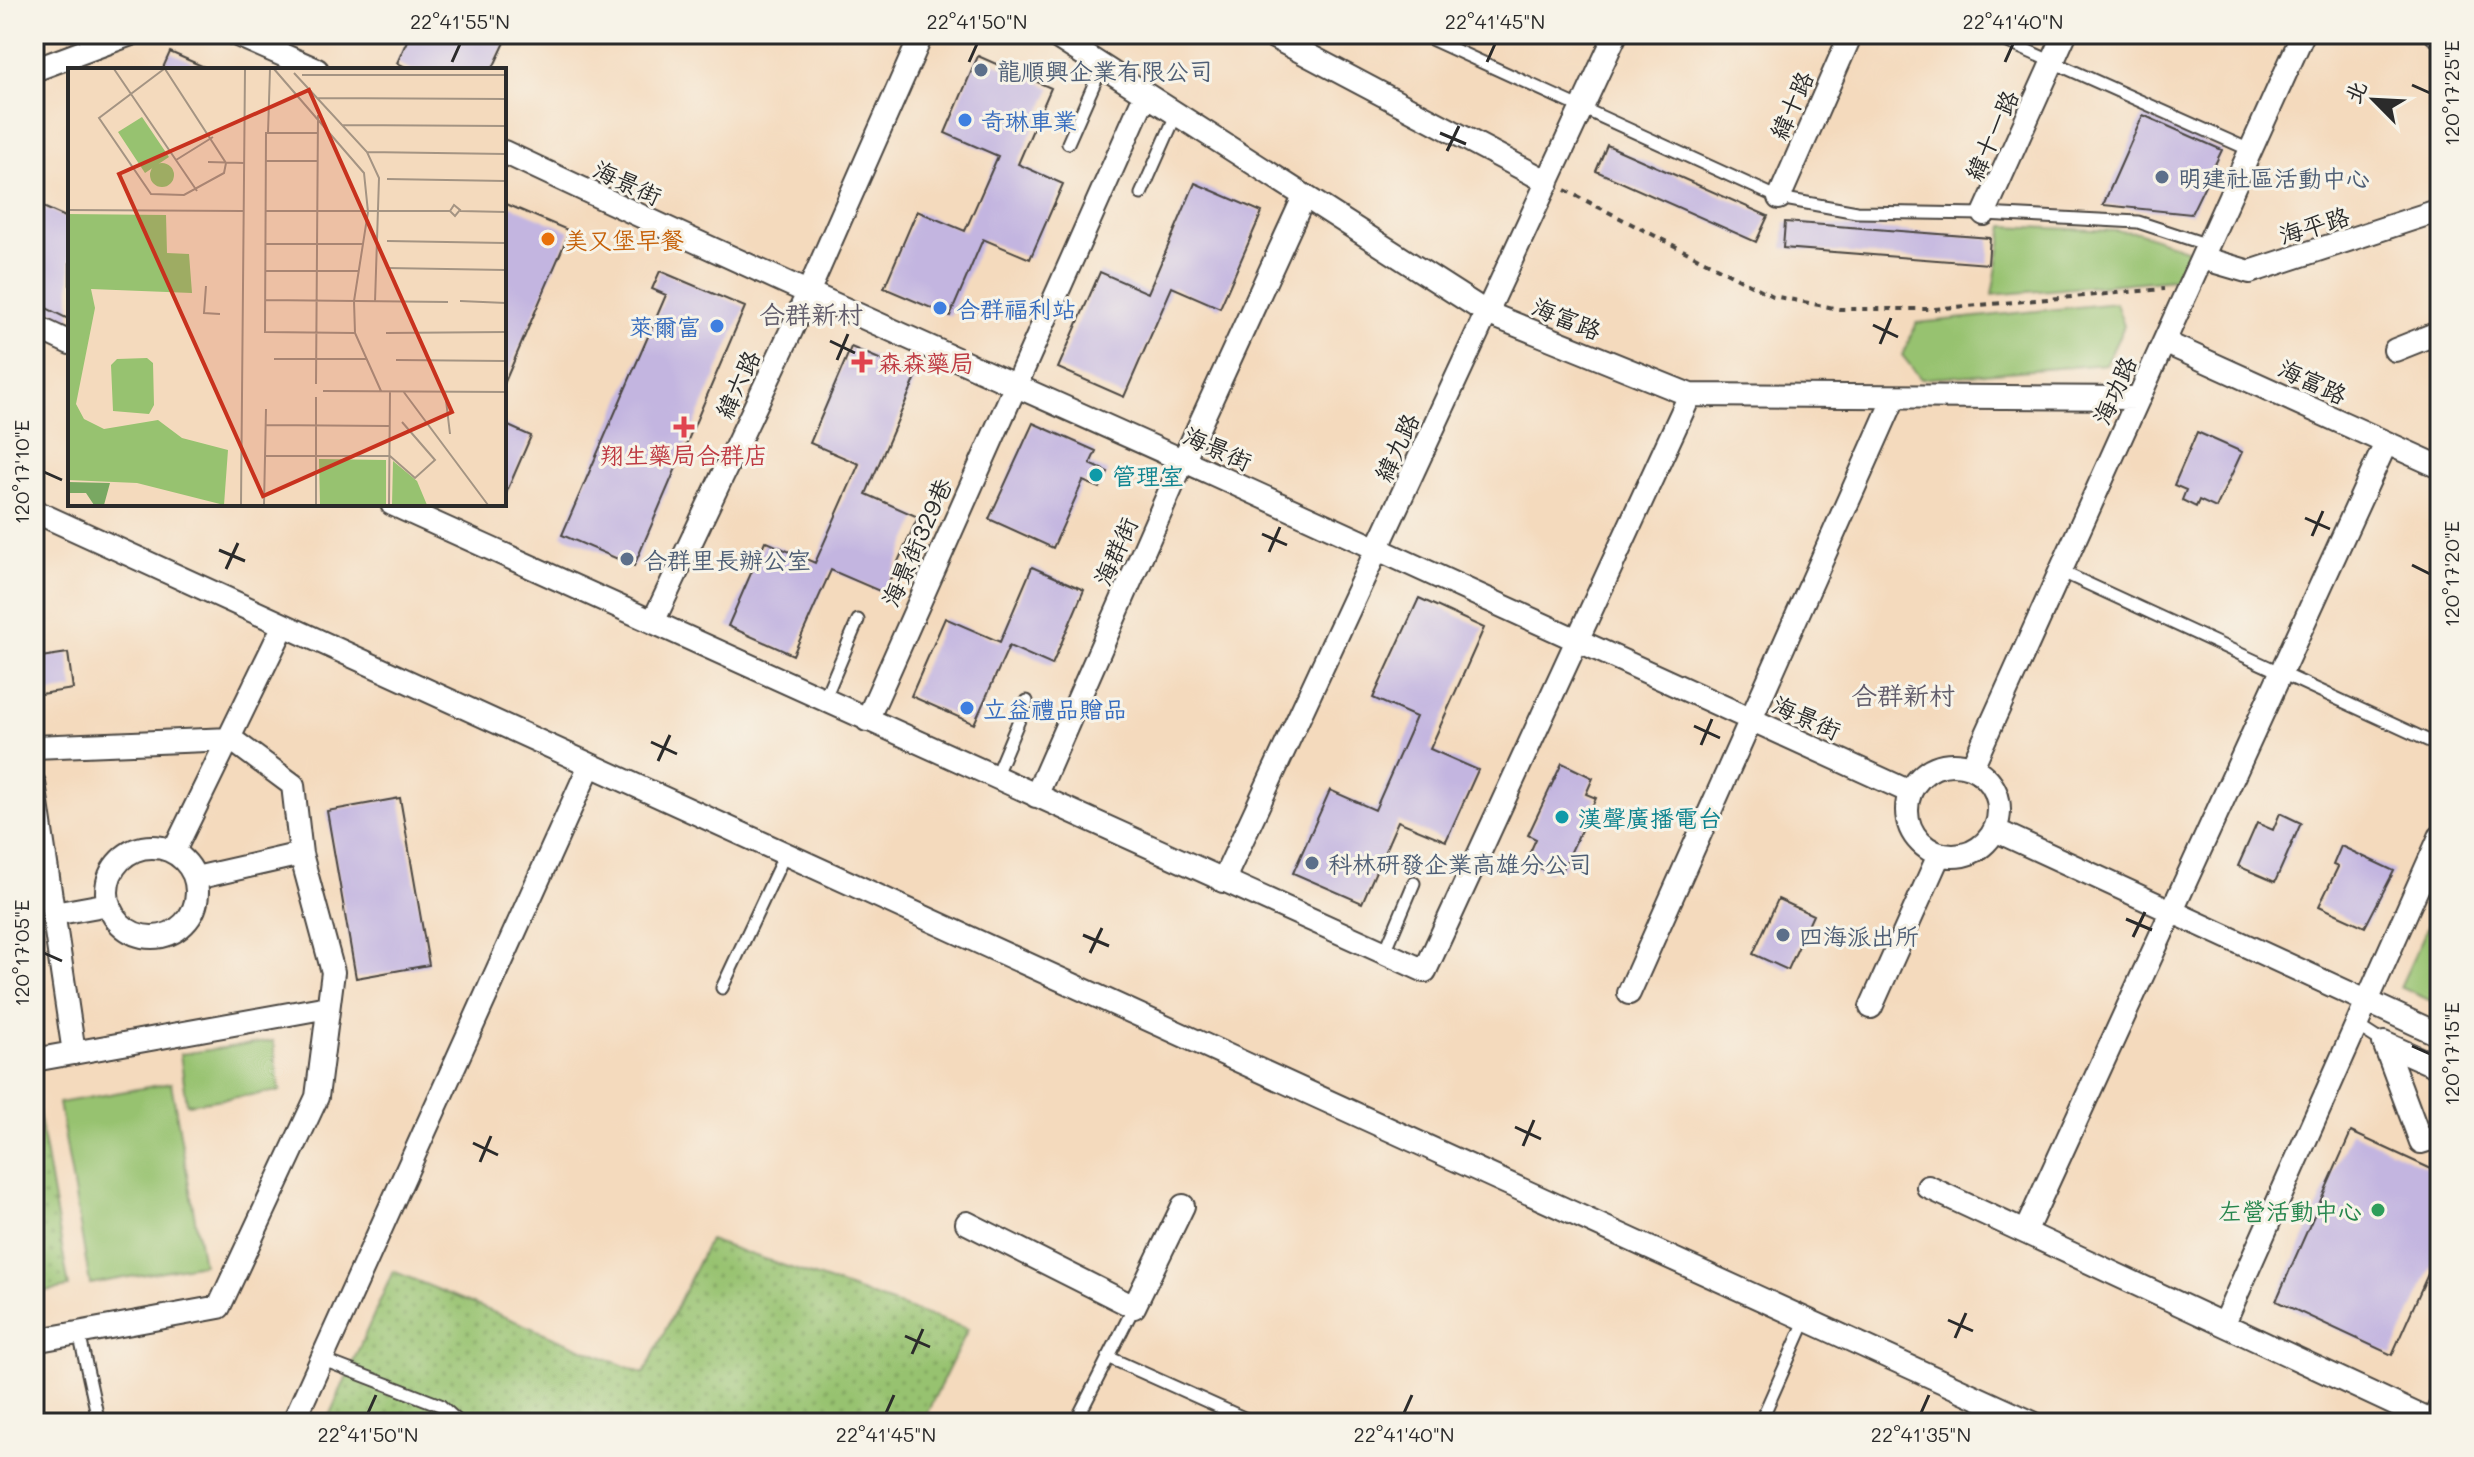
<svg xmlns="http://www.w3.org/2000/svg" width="2474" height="1457" viewBox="0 0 2474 1457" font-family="Mali,'LXGW WenKai TC',sans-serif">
<defs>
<pattern id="grass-dots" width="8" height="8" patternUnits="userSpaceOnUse" patternTransform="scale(2)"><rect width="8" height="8" fill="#97c270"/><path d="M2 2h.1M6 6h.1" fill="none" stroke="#7b9e5c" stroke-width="1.8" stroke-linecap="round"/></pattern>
</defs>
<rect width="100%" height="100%" fill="#f7f3e8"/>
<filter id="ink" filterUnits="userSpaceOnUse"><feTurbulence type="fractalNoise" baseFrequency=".0125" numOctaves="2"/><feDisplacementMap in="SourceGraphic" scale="16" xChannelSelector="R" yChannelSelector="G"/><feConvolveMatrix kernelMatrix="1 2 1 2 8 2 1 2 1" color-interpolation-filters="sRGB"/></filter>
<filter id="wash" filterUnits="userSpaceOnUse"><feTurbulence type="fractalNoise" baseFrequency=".006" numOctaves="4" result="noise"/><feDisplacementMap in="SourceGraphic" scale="32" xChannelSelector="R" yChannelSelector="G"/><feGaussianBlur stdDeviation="1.8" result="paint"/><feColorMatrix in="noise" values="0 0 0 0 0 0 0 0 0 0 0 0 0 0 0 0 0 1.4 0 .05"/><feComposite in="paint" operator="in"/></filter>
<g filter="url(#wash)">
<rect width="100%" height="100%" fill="#f4dabd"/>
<!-- grass -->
<path fill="url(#grass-dots)" stroke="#61764e" stroke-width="2" d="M34 1087 69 1287 34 1293Z
M709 1240 968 1329 922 1423H326L393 1271 644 1374Z"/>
<!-- green -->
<path fill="#97c270" stroke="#61764e" stroke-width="2" d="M2004 226 2138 232 2191 251 2175 279 1992 295Z
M2116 303 2124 326 2106 364 1921 379 1902 355 1917 323Z
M2440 900V1005L2400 987Z
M273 1041 280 1091 187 1104 180 1054Z
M171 1083 203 1264 90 1284 59 1103Z"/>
<g id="blocks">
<!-- building -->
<path fill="#c3b5e0" d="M410 34H509L492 70H412L397 63Z
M170 52 211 70H162Z
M978 56 1051 88 1018 164 1063 184 1030 259 983 239 950 316 884 288 917 211 965 231 998 156 945 133Z
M2143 115 2222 150 2191 214 2103 205Z
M1607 145 1768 216 1756 242 1596 171Z
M1195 183 1262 212 1220 308 1172 287 1124 397 1058 368 1100 272 1148 293Z
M34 203 70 219V320L34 302Z
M504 203 570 231 504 384Z
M1785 222 1990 238 1988 264 1783 248Z
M660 271 745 307 634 566 562 535 666 295 652 289Z
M851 347 917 375 866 494 918 517 884 593 831 570 793 655 728 626 765 541 815 563 859 464 810 443Z
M1033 423 1096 451 1090 464 1108 472 1100 488 1083 481 1053 548 989 519Z
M504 424 531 436 504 498Z
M2197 432 2242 452 2216 508 2199 500 2196 507 2182 500 2186 490 2174 485Z
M1032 567 1084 590 1052 665 1009 646 974 724 911 696 945 618 1000 642Z
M1419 598 1484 628 1430 749 1478 770 1446 841 1398 821 1362 903 1293 873 1330 790 1375 810 1416 717 1373 698Z
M68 653 73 689 34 695V658Z
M1562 763 1593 778 1586 794 1596 798 1562 871 1552 867 1549 873 1526 861 1536 839 1528 835Z
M400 798 429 965 356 978 327 811Z
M2280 813 2301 823 2275 882 2238 866 2257 823 2273 830Z
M2341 846 2394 871 2365 927 2319 906 2338 867 2333 865Z
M1778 899 1813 915 1788 970 1753 954Z
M2351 1132 2440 1173V1247L2392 1355 2276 1301Z"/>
</g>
</g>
<g filter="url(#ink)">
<use href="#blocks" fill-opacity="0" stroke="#494541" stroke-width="2"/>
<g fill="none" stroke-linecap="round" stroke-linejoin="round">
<defs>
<path id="lane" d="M1420 34 1779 198 1857 212 1984 214 2138 222 2208 245
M1990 34 2250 150
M1068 143 1102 66
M1141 194 1176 115
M2060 571 2440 746
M824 700 858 620
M995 777 1027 701
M1384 954 1414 883
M722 988 785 854
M2356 1025 2384 1043
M79 1333 99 1423
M1108 1357 1255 1423
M321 1359 440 1405 460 1423
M2428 1420 2440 1393
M1075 1423 1134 1307
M1760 1423 1806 1319"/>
<path id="street" d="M235 34 317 70
M1052 34 1487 313 1690 395 2139 398
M1268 34 1548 182
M2436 34 2440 35
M34 70 131 34
M504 152C738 263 975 367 1211 473 1444 579 1676 687 1910 792
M1779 198 1851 34
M1984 214 2065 34
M2202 258 2250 272 2440 210
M34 326 70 343
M2164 342 2440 467
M2395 350 2440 332
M392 504 1425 971 1690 395
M34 511 2033 1423
M653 622 791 331 922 34
M867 720 1145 95
M34 747 231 739 293 785 301 854 333 972 317 1097 219 1307 34 1341
M1907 810a46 46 0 1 1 92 0a46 46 0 1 1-92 0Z
M1972 767 2303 34
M34 783 74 1053
M1036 796 1183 461 1304 197
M1995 830 2440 1035
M107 892a45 45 0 1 1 90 0a45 45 0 1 1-90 0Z
M174 851 283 627
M196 878 301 854
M1223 881 1616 34
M54 914 109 904
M1629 993 1894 398
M1871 1007 1939 855
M34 1060 328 1007
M2440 1068 2384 1043 2421 1142 2440 1136
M1928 1187 2435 1423
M967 1223 1134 1307 1183 1206
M2025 1232 2386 443
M2224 1323 2440 837
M293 1423 590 765"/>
</defs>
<!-- lane casing -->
<use href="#lane" stroke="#494541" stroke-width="15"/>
<!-- street casing -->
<use href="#street" stroke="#494541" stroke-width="26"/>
<!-- path -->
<path stroke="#494541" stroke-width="4" stroke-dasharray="6 6" stroke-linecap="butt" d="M1565 190 1773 296 1839 309H1933L2164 289"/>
<!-- lane -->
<use href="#lane" stroke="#fff" stroke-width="11"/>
<!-- street -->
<use href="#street" stroke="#fff" stroke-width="22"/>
</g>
</g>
<!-- ticks -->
<path fill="none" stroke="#2b2b2b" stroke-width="3" d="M452 62 460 44M969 62 977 44M1487 62 1495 44M2005 62 2013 44M2412 85 2430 93M1440 133 1466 144M1447 151 1459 126M1873 325 1898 337M830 341 855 353M1880 344 1891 318M837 360 848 334M44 472 62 480M2305 518 2330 529M1262 534 1287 545M2312 536 2323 511M219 550 245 561M1269 552 1280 527M2412 565 2430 574M226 569 238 543M1694 726 1720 738M651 742 677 754M1701 745 1712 719M658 761 670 735M2126 919 2152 930M1083 935 1109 946M2133 937 2145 912M44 953 62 961M1090 953 1102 928M2412 1046 2430 1054M1515 1127 1541 1139M473 1143 498 1155M1523 1146 1534 1120M480 1162 491 1136M1948 1320 1973 1331M905 1336 930 1347M1955 1338 1966 1313M912 1354 923 1329M368 1413 376 1395M886 1413 894 1395M1404 1413 1412 1395M1921 1413 1929 1395"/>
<!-- markers -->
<g fill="#5c6f8a" stroke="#f7f3e8" stroke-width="3">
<circle cx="981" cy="70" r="8"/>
<circle cx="2162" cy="177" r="8"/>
<circle cx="627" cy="559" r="8"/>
<circle cx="1312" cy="863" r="8"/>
<circle cx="1783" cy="935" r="8"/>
</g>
<g fill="#3f7fe0" stroke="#f7f3e8" stroke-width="3">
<circle cx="965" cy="120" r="8"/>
<circle cx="940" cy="308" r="8"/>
<circle cx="717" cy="326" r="8"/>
<circle cx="967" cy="708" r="8"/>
</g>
<circle fill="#e8710a" stroke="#f7f3e8" stroke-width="3" cx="548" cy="239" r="8"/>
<g fill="#e0444e" stroke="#f7f3e8" stroke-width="3">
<path d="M858 350h8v8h8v8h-8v8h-8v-8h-8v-8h8z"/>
<path d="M680 415h8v8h8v8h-8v8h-8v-8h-8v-8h8z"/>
</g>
<g fill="#0f9aa8" stroke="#f7f3e8" stroke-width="3">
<circle cx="1096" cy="475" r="8"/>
<circle cx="1562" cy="817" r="8"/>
</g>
<circle fill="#2e9e5b" stroke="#f7f3e8" stroke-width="3" cx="2378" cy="1210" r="8"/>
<g text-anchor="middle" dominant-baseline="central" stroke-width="6" stroke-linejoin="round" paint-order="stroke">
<!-- service labels -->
<g font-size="24" fill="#4e5e75" stroke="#f7f3e8" text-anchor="start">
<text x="997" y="70">龍順興企業有限公司</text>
<text x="2178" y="177">明建社區活動中心</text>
<text x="643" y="559">合群里長辦公室</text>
<text x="1328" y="863">科林研發企業高雄分公司</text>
<text x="1799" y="935">四海派出所</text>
</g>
<!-- street labels -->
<g font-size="24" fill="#2b2b2b" stroke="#f7f3e8">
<text transform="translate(1791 105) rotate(-66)">緯十路</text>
<text transform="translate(1991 135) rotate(-66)">緯十一路</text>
<text transform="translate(628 182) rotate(25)">海景街</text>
<text transform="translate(2314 225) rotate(-17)">海平路</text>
<text transform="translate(1567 318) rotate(22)">海富路</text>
<text transform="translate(2313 381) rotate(25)">海富路</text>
<text transform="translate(737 384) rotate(-65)">緯六路</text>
<text transform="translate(2114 390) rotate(-66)">海功路</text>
<text transform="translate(1396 447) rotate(-65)">緯九路</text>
<text transform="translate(1218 448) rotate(24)">海景街</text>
<text transform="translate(916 542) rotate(-66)">海景街329巷</text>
<text transform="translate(1115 551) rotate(-66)">海群街</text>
<text transform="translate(1807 717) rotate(24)">海景街</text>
</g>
<!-- shop labels -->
<g font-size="24" fill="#366cbe" stroke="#f7f3e8" text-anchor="start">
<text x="981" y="120">奇琳車業</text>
<text x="956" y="308">合群福利站</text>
<text x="701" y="326" text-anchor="end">萊爾富</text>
<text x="983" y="708">立益禮品贈品</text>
</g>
<!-- food labels -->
<g font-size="24" fill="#c56008" stroke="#f7f3e8" text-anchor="start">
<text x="564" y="239">美又堡早餐</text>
</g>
<!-- health labels -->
<g font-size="24" fill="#be3a42" stroke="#f7f3e8" text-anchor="start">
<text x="878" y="362">森森藥局</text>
<text x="684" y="454" text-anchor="middle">翔生藥局合群店</text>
</g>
<!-- culture labels -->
<g font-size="24" fill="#0d838f" stroke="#f7f3e8" text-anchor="start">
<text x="1112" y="475">管理室</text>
<text x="1578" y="817">漢聲廣播電台</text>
</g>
<!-- leisure labels -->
<g font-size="24" fill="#27864d" stroke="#f7f3e8" text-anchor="end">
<text x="2362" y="1210">左營活動中心</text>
</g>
<!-- neighbourhood labels -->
<g font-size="26" fill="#605b6a" stroke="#f7f3e8">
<text x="811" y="314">合群新村</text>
<text x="1903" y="695">合群新村</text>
</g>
</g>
<!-- overview -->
<g transform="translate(68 68)">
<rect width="438" height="438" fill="#f4dabd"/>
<path d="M74 49 101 89 77 105 50 64ZM0 146 98 147 99 185 121 186 124 225 23 221 27 240 8 336 16 351 36 361 90 352 114 370 160 382 156 437 69 415 0 412ZM49 291 79 290 85 295 86 337 81 346 45 343 43 297Z" fill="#97c270"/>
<path d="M0 414 42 415 36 437H26L18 425H0Z" fill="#79a862"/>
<path d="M82 107a12 12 0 1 1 24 0a12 12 0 1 1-24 0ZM251 391 318 392V437H252ZM325 393 349 413 359 437H324Z" fill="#97c270"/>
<path fill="none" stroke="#a49483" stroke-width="2" d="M46 1 129 123M96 1 31 50 83 126 116 127 156 105 158 95 97 1M206 1 296 105 300 144 286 233 287 265 313 323M226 5 299 84 311 110 307 234M234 7H438M249 30 438 31M274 57 438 58M200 65 202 1M250 65H198L197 264 287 265M299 84 438 86M108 92 145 69M198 93H250M140 94 176 95M319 111 438 113M0 142 175 143M198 143H382L387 148 392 142 386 137 382 143M392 143 438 144M319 173 438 175M197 176H295M319 200 438 202M197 203H291M138 218 136 245 152 246M197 232 380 234M392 233 438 235M318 265 438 264M206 291H299M328 292 438 293M248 316 250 47M255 323 438 324M335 323 420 437M377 324 382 366M198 357 321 358M198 388H322L347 410 367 392 334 354M173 437 177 1M196 437 198 341M248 437V329M321 437 322 323"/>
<path fill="#c8321e" fill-opacity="0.15" stroke="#c8321e" stroke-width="4" d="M241 22 384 344 195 428 51 106Z"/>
<rect width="438" height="438" fill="none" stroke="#2b2b2b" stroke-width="4"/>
</g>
<!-- margin -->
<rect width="2474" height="1457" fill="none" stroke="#f7f3e8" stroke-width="88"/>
<!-- north arrow -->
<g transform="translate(2374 100) rotate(294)" stroke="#f7f3e8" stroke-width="6" paint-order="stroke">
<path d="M0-6L14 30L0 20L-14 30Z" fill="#2b2b2b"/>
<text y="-12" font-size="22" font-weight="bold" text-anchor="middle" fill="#2b2b2b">北</text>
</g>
<rect x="44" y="44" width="2386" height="1369" fill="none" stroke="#2b2b2b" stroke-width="3"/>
<g font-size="20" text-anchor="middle" fill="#2b2b2b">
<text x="460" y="29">22°41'55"N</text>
<text x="977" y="29">22°41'50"N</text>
<text x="1495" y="29">22°41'45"N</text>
<text x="2013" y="29">22°41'40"N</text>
<text transform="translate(2452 93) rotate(-90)" y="7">120°17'25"E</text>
<text transform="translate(22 472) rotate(-90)" y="7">120°17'10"E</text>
<text transform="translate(2452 574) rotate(-90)" y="7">120°17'20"E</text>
<text transform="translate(22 953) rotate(-90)" y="7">120°17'05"E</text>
<text transform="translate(2452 1054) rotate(-90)" y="7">120°17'15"E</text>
<text x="368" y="1442">22°41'50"N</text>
<text x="886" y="1442">22°41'45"N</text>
<text x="1404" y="1442">22°41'40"N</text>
<text x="1921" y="1442">22°41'35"N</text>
</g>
</svg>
